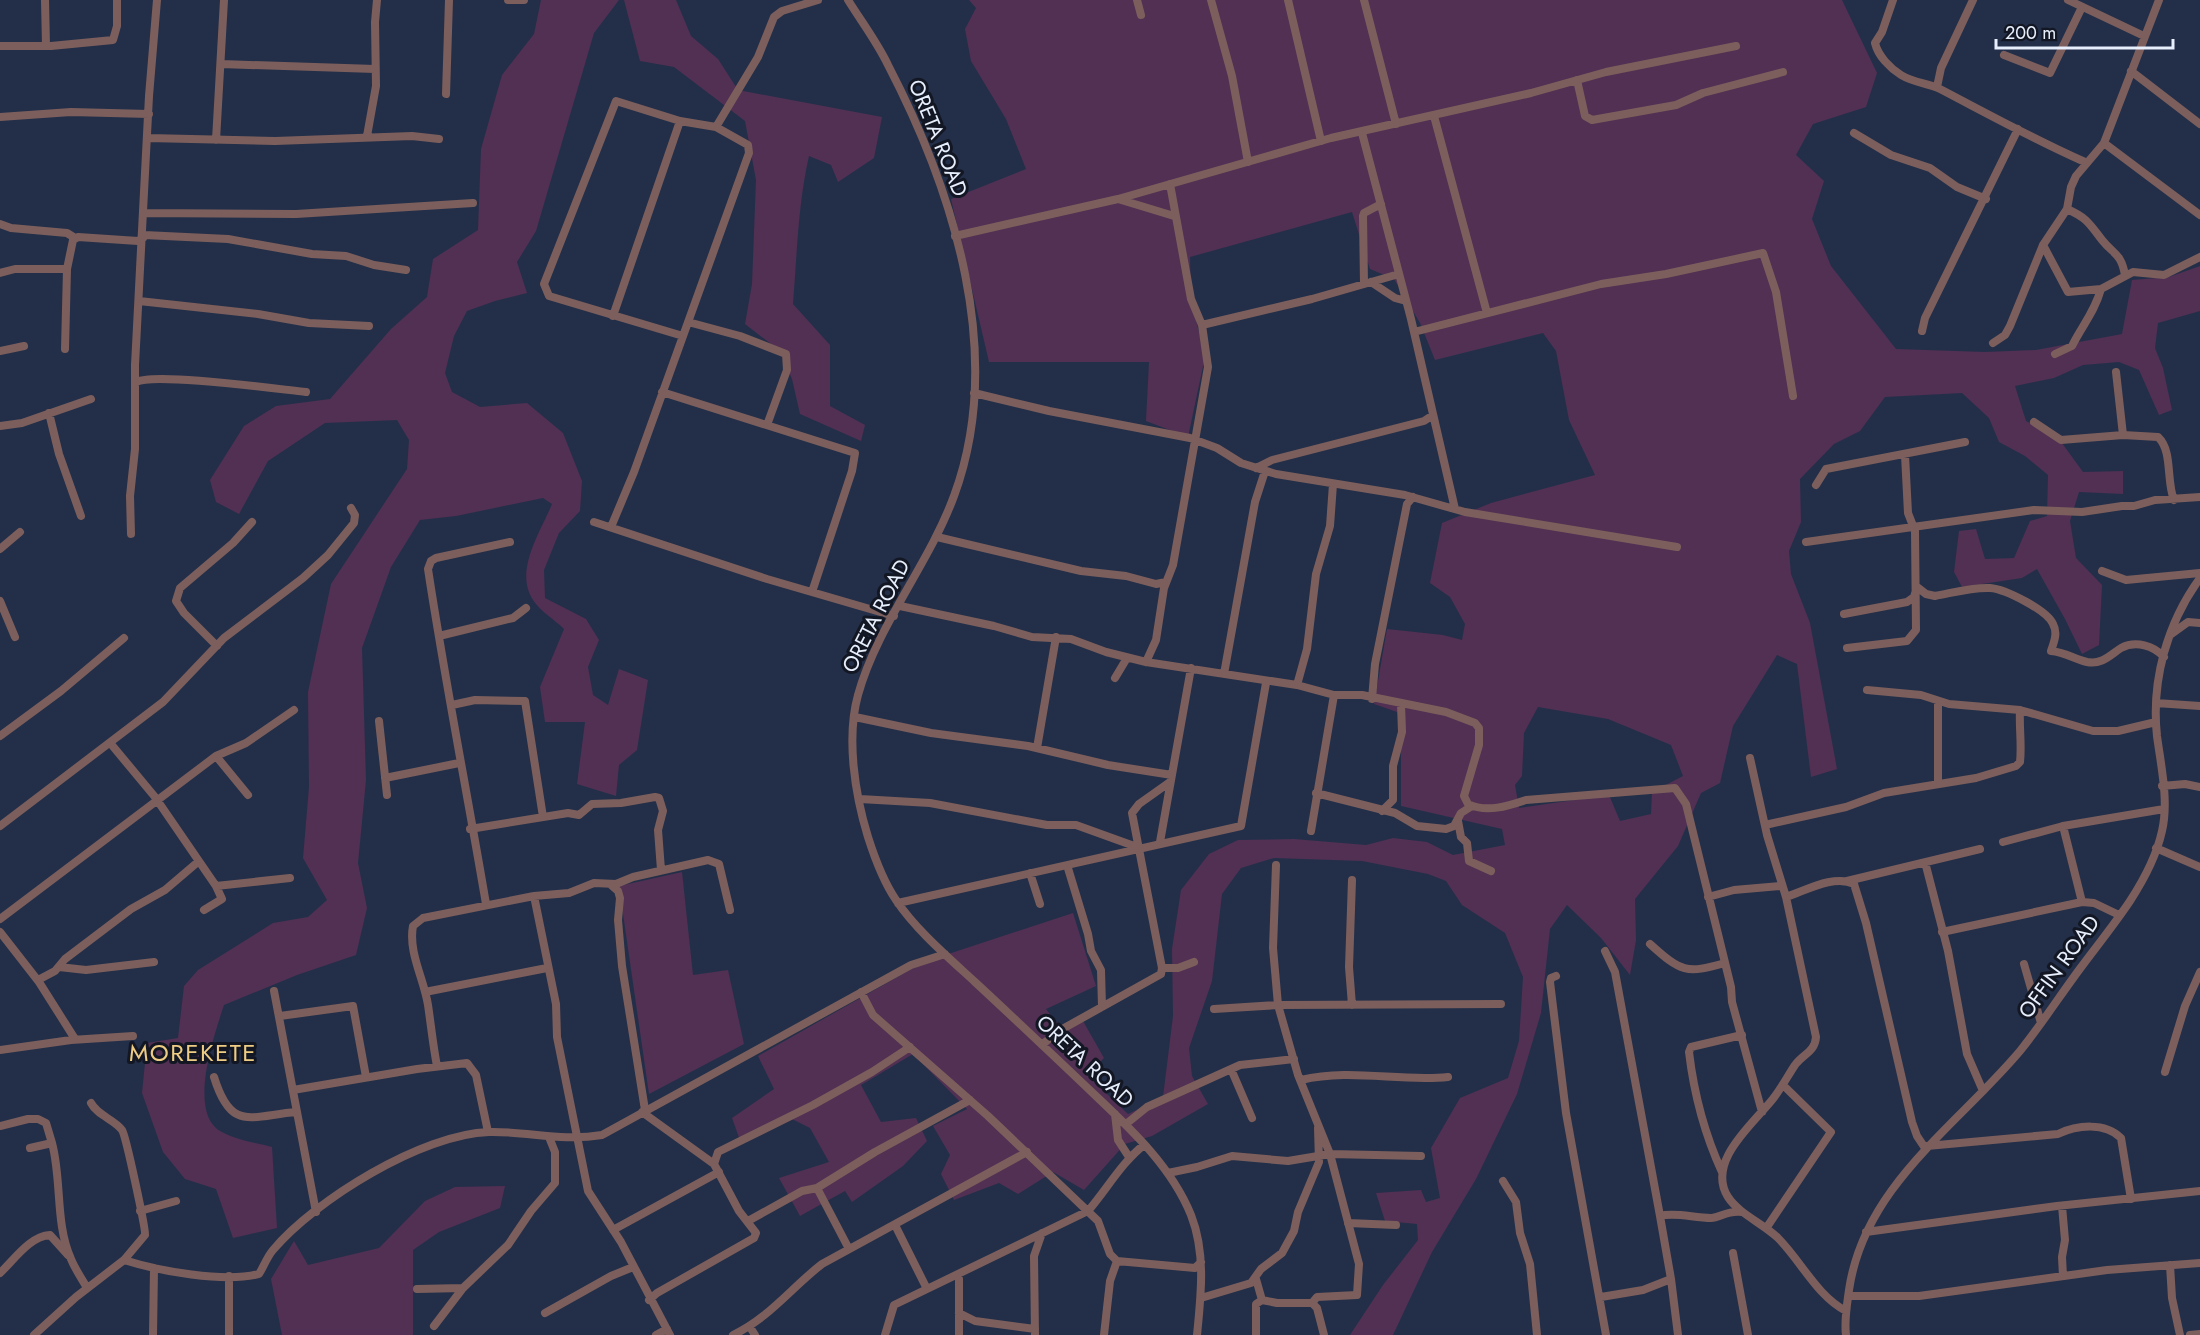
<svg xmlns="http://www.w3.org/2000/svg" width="2200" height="1335" viewBox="0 0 2200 1335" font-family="Jost,sans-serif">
<rect width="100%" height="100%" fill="#232f49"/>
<!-- green -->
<path fill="#513053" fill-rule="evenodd" d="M541 0H619L594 33 536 231 517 262 527 293 495 301 467 311 454 336 445 373 452 392 480 407 527 403 563 433 582 481 580 511 559 533 544 570 545 598 586 619 599 640 588 667 593 695 608 705 619 669 648 680 637 750 619 765 616 796 577 784 585 722H545L540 687 564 629C555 620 540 611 533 600 514 571 540 533 552 504L543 498 456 516 420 520 391 567 362 648 366 780 358 863 367 908 356 955 297 975 224 1005C215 1033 186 1114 222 1132 237 1140 256 1143 272 1147L277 1228 233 1238 216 1189 185 1179 163 1152 142 1093 147 1043 178 1038 184 986 198 970 273 923 308 917 327 900 303 858 309 787 308 692 331 584 407 469 409 440 397 420 325 423 268 461 239 514 216 502 210 480 244 426 276 406 330 399 391 329 427 297 433 259 478 230 481 149 502 75 534 34Z
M624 0H676L691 36 718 59 738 90 882 117 874 158 838 182 831 165 809 156C798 204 797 254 793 304L830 345V406L865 425 861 441 800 414 792 379 780 351 745 324 752 284 756 180 745 121 674 67 640 61Z
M969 0H1842L1877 73 1866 107 1813 124 1796 155 1824 181 1812 219 1831 266 1896 349 1985 352 2036 350 2122 334 2132 280 2169 277 2200 266V311L2158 323 2155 348 2163 368 2172 410 2159 415 2139 370 2119 362 2083 365 2054 378 2015 386 2026 421 2059 439 2083 472 2123 471V494L2079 492 2070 521 2076 558 2102 585 2099 645 2082 654 2065 619 2037 569 2022 578 1962 587 1954 572 1959 531 1976 529 1985 559 2014 558 2030 521 2047 516 2048 475 2025 456 1999 442 1989 418 1962 393 1885 397 1860 431 1834 444 1800 479 1801 522 1789 551 1791 574 1810 623 1837 769 1811 777 1797 664 1777 655 1733 726 1720 783 1701 793 1678 846 1635 899 1636 940 1630 975 1601 938 1567 905 1550 929 1541 1013 1517 1094 1476 1179 1432 1252 1393 1335H1350L1383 1285 1418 1240 1417 1224 1385 1221 1376 1193 1421 1190 1426 1202 1440 1198 1431 1148 1460 1098 1508 1078 1519 1041 1523 977 1505 933 1462 905 1446 881 1428 874 1362 861 1274 858 1241 868 1222 894 1212 981 1189 1048 1192 1076 1208 1104 1152 1136 1125 1144 1084 1190 1053 1172 1018 1194 999 1183 954 1200 941 1174 950 1155 933 1126 967 1109 913 1054 861 1085 881 1122 916 1118 927 1141 903 1166 852 1202 845 1191 800 1216 779 1178 829 1162 810 1128 792 1119 741 1143 732 1118 774 1089 758 1056 924 962 1073 913 1096 986 1046 1009 1064 1032 1083 1021 1104 1058 1087 1075 1128 1114 1163 1097 1173 1016 1172 949 1181 890 1209 854 1238 840 1294 839 1366 845 1393 838 1427 842 1453 855 1505 845 1502 829 1401 806V723L1397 712 1374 704 1387 629 1443 635 1462 640 1465 624 1450 597 1430 583 1442 523 1491 503 1595 475 1569 420 1556 351 1543 333 1435 360 1420 323 1394 279 1370 269 1352 212 1190 257 1191 299 1205 357 1188 437 1146 421 1149 362H989L951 199 1026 169 1006 119 971 61 965 29 976 8ZM1538 707 1608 719 1671 745 1683 776 1652 792 1651 814 1620 821 1609 795 1519 808 1515 785 1522 776 1524 733Z
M682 872 693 975 728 970 744 1044 649 1094 619 886Z
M505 1186 500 1208 439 1232 413 1250V1335H282L271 1279 294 1241 308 1265 379 1248 425 1201 455 1187Z"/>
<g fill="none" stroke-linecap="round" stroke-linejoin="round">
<!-- minor -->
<path stroke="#7c5f5c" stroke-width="8" d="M45 0 46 46
M508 0H524
M848 0C861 21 877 42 888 65 954 192 1006 355 954 496 929 564 877 626 858 695 846 738 855 795 868 837 875 859 883 881 896 900 915 929 949 958 975 982 1016 1020 1056 1058 1097 1097 1133 1131 1172 1168 1191 1215 1206 1253 1201 1295 1197 1335
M1137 0 1141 15
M1211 0 1232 76 1248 162
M1288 0 1321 141
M1364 0 1396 124
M1893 0 1882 32 1875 43C1878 56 1890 68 1901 75 1914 83 1928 83 1940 89 1988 114 2035 140 2085 162
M2068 0 2144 36
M0 46H51L113 40 117 26V0
M2004 55 2050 73 2082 7
M221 64 375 69
M2131 71 2200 124
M1577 80 1585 116 1592 120 1676 105 1703 93 1783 72
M1937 87 1941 68 1973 0
M446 94 449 0
M1434 116 1487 313
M0 117 71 112 149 114
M716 127 758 57 774 17 782 11 818 0
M1362 133 1411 319 1455 509
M1854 133 1891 155 1930 168 1957 187 1986 199
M367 136 376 86 375 22 377 0
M148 138 275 141 412 136 439 139
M216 140 224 0
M2104 143 2200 215
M1118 199 1174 216
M2067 209C2087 218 2089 223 2102 240 2114 255 2121 253 2125 275
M143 213 296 214 473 203
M0 224 11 228 67 233 75 238
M144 235 228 239 312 254 346 256 374 265 406 270
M955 236 1118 199 1331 138 1531 93 1606 72 1736 46
M2043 245 2068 292 2101 289 2133 272 2164 275 2200 257
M0 273 15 269H67
M1371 282 1395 298 1406 301
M1364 284 1363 216 1364 213 1381 204
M139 301 258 314 309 323 369 326
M613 316 680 121
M688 322 740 336 786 354 787 370 767 425
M1202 325 1312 299 1399 274
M1922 331 1925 318 2018 129
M1414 332 1601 284 1666 274 1763 253 1776 292 1793 396
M1993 343 2005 335 2010 326 2043 245 2067 209 2071 187 2076 176 2104 143 2159 0
M65 349 67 269 73 240 78 237 138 241 143 238
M0 351 24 346
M2055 354 2072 346C2082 326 2095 311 2101 289
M2116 372 2123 435
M136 382C154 372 277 389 306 392
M662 392 855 453 852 471 812 592
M974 393 1049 411 1190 438 1217 448 1241 463 1276 474 1405 495 1465 512 1677 547
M49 413 59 454 81 516
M2034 422 2061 440 2123 435 2158 437C2173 451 2166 481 2174 500
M0 426 22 423 91 399
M1256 468 1272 460 1424 421 1433 415
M1816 485 1826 469 1965 442
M594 522 767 579 894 616
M611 527 634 472 749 153 748 145 716 127 680 121 616 101 544 284 549 296 683 336
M131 534 130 496 135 449V365L149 96 157 0
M937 537 1081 571 1126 576 1156 584 1166 582
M1806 542 2034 510 2082 512 2122 506H2134L2155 500 2200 497
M0 549 20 532
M2102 571 2126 580 2200 573
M0 601 15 637
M900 606 994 626 1032 637 1071 639 1106 652 1146 662 1297 685 1334 695H1362L1446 712 1475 723 1479 728V745L1464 796 1468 804C1487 813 1508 806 1526 800L1675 788 1686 804 1731 987 1732 1002 1762 1112
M1844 614 1907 602 1914 597 1917 587 1926 594 1935 596C1952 593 1972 587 1990 588 2005 589 2047 610 2053 624 2058 633 2054 642 2051 651 2065 652 2074 659 2087 662 2102 665 2110 655 2121 648 2136 640 2154 646 2164 657
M2170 635 2188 622 2200 623
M439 636 513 618 526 608
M217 646 184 613 176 601 180 588 233 543 252 522
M1847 648 1907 641 1916 630 1915 531 1908 513 1905 455
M1146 662 1156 640 1164 588 1173 565 1208 367 1202 325 1191 299 1170 184
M1224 674 1255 502 1265 471
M1115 678 1127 658
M1297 685 1307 649 1316 574 1330 526 1333 484
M1867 690 1921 695 1949 704 2020 710 2093 731H2118L2156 722
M1372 699 1375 664 1407 504 1413 497
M2156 703 2200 706
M452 705 475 700 525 701 543 817
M855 717 931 733 1028 746 1108 765 1172 775
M379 721 387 795
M0 736 61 691 124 638
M111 744 155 797 216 886 222 899 204 910
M1037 748 1056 637
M216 756 248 795
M1750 758 1767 835 1786 897 1816 1037C1815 1052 1803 1054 1795 1065 1787 1077 1781 1089 1772 1100 1752 1125 1706 1162 1728 1197 1739 1214 1764 1224 1778 1238 1801 1261 1817 1296 1846 1311
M385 778 459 763
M1938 784V701
M2162 786 2185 784 2200 787
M1316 793 1395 813 1417 826 1446 829 1454 826 1461 813 1472 806
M860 799 930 803 1047 825H1076L1137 847
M1382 811 1393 800V766L1402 732 1401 704
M1458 821 1461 837 1467 843 1469 861 1491 871
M1765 825 1846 807 1884 793 1976 778 2016 766 2020 762C2022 745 2019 728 2020 710
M0 826 163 702 224 638 303 578 328 555 354 523 355 515 351 508
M2063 826 2082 902
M470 829 568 813 579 815 592 804 621 803 655 797 659 798 663 811 658 830 661 870
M1311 831 1334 695
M1160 842 1191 668
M2003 842 2063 826 2164 809
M2156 848 2200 867
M1925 862 1948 951 1967 1054 1983 1091
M1067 865 1088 934 1091 951 1101 970 1102 1007
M1030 873 1040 904
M1847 881 1980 849
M610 884 618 891 620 898 618 920 622 966 645 1110
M216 886 290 878
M534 896 556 1004 557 1037 588 1191 621 1242 670 1335
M1708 897 1734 890 1781 886
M1786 897C1805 891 1834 874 1854 884L1866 923 1912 1122 1917 1136 1925 1148
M898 903 1241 826 1266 683
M486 904C467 792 445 681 428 569L431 561 436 558 510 542
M0 919 216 756 246 743 294 710
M0 932 39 982 75 1039
M1942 932 2082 902 2094 903 2119 915
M1650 944C1681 972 1686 974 1725 963
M1605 951 1615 972 1660 1216C1675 1212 1694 1218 1711 1218 1720 1218 1727 1210 1742 1212
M2024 964 2041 1023
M59 967 86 970 154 962
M1162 968H1178L1194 962
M1556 976 1551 978 1550 982 1566 1113 1606 1335
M38 980 55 971 65 959 131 909 165 890 199 861
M274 991 316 1212
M425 992 547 968
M861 992 873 1015 988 1116 1098 1221 1110 1254 1117 1261 1195 1268 1201 1262
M1352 1005 1349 967 1352 880
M1214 1009 1278 1005 1501 1004
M280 1016 353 1006 366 1077
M1042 1045 1057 1032 1161 974 1162 968 1132 813 1139 804 1170 782
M0 1050 71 1040 133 1036
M437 1066C433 1046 431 1025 428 1005 424 979 408 952 413 926L423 918 534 896 569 893 594 883 616 884 633 877 708 860 719 864 730 910
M1231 1069 1252 1118
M2165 1072 2185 1006 2200 972
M214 1077C231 1132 250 1116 296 1112
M1301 1080C1351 1068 1399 1082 1448 1077
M293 1090 417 1069 467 1063 476 1075 488 1132
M91 1103C98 1116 114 1119 122 1130 126 1136 146 1230 145 1235L124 1260
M642 1112 714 1164 739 1211 756 1233 754 1238 657 1293 649 1300
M1115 1114 1118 1140 1129 1157
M1126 1124 1147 1107 1240 1065 1294 1059
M0 1126 28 1119H38L46 1123 52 1143
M1927 1146 2058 1134C2077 1125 2105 1122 2121 1138L2131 1199
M30 1148 52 1143C62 1180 55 1224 71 1259 75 1269 82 1279 87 1288
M714 1164 718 1152 813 1105 872 1072 910 1047
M1722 1172C1704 1133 1694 1094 1689 1052L1691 1047 1742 1035
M1168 1173 1197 1167 1232 1156 1288 1161 1330 1154 1421 1156
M1503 1181 1516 1202 1520 1233 1530 1264 1537 1335
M817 1188 875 1152 970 1100
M2062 1206 2065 1240 2062 1257 2063 1276
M140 1211 176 1201
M748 1221 802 1191 817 1188 849 1249
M1348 1223 1396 1225
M895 1225 927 1289
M1767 1227 1831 1132 1783 1085
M613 1230 719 1172
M1866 1232 2057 1206 2200 1191
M1733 1253 1748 1335
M2170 1265 2172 1298 2180 1335
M0 1273C14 1260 30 1236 50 1235L68 1255
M1256 1279 1262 1300 1277 1303H1312L1317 1297 1357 1295 1359 1264 1330 1154 1298 1075 1278 1005 1273 948 1276 865
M1671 1279 1678 1335
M417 1289 463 1288
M1849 1296H1919L2107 1270 2200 1263
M1601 1297 1643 1290 1671 1279 1660 1216
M1201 1298 1251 1283 1261 1269 1282 1253 1294 1231 1298 1212 1319 1162 1318 1128
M1312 1303 1317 1308 1324 1335
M545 1313 611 1276 633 1267
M959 1313 975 1321 1035 1329
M434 1326 463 1288 508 1245 531 1211 555 1183V1152L549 1137
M750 1327 755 1335
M34 1335 76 1297 124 1260C159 1271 224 1283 259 1274 264 1266 267 1257 273 1250 315 1200 422 1134 489 1132 529 1131 560 1142 602 1135L911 965 945 954
M153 1335 154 1268
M229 1335V1276
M656 1335 667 1329
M733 1335C769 1318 791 1288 822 1264L1027 1152
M885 1335 894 1305 1088 1211C1107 1189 1122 1162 1144 1145
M959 1335V1279
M1035 1335 1034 1256 1042 1233
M1104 1335 1110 1281 1117 1261
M1256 1335V1304L1262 1300
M1846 1335C1844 1320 1847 1305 1849 1290 1864 1186 1957 1126 2020 1051 2041 1025 2059 997 2079 970 2096 947 2114 925 2130 901 2143 881 2157 854 2162 831 2169 801 2161 766 2157 736 2151 681 2167 623 2200 578
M2190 1335 2200 1334"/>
</g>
<g text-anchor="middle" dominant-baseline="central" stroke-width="6" stroke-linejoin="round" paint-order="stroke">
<!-- street labels -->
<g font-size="21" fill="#e7eefc" stroke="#121723">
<text transform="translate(938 138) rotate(68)">ORETA ROAD</text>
<text transform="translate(876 616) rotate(-63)">ORETA ROAD</text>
<text transform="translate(2059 967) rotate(-54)">OFFIN ROAD</text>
<text transform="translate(1085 1061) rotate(43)">ORETA ROAD</text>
</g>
<!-- quarter labels -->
<g font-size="24" letter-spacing="1.5" fill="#efcc83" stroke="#121723">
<text x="193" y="1052">MOREKETE</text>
</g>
</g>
<!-- scale -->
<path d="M1996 39v9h177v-9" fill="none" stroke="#e7eefc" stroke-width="3"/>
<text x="2005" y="39" font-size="18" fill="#e7eefc" stroke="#121723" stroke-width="4.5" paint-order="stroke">200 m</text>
</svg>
